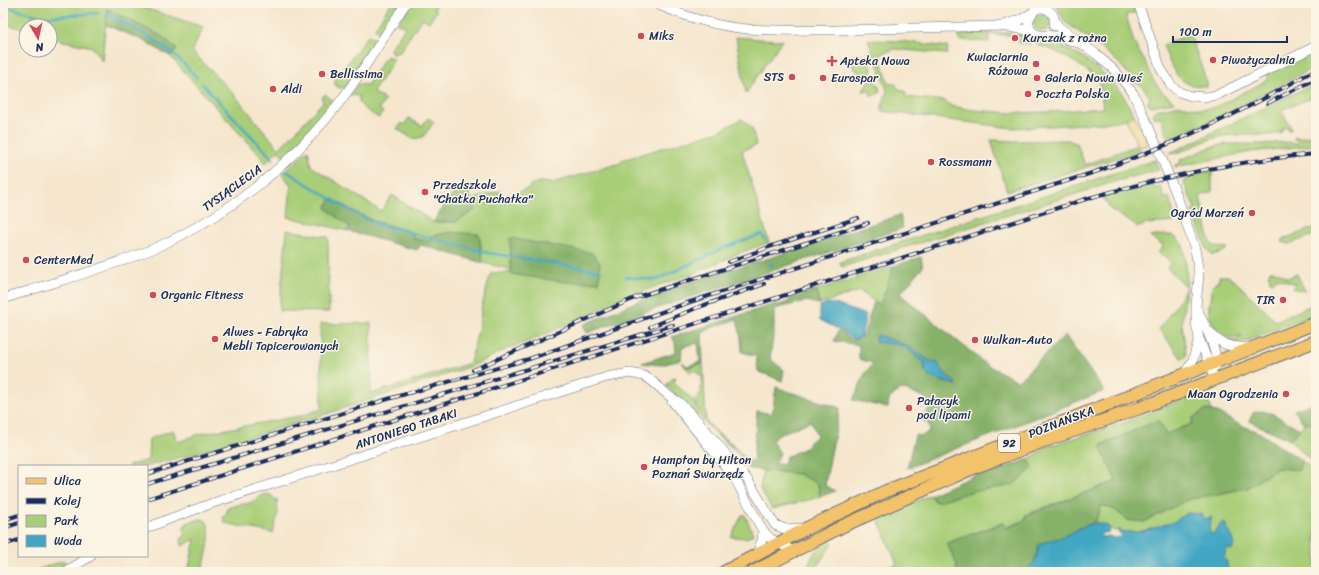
<svg xmlns="http://www.w3.org/2000/svg" width="1319" height="575" viewBox="0 0 1319 575" font-family="Sriracha,sans-serif">
<rect width="100%" height="100%" fill="#fcf5e5"/>
<filter id="ink" filterUnits="userSpaceOnUse"><feTurbulence type="fractalNoise" baseFrequency=".025" numOctaves="2"/><feDisplacementMap in="SourceGraphic" scale="8" xChannelSelector="R" yChannelSelector="G"/><feConvolveMatrix kernelMatrix="1 2 1 2 8 2 1 2 1" color-interpolation-filters="sRGB"/></filter>
<filter id="wash" filterUnits="userSpaceOnUse"><feTurbulence type="fractalNoise" baseFrequency=".012" numOctaves="4" result="noise"/><feDisplacementMap in="SourceGraphic" scale="16" xChannelSelector="R" yChannelSelector="G"/><feGaussianBlur stdDeviation="0.9" result="paint"/><feColorMatrix in="noise" values="0 0 0 0 0 0 0 0 0 0 0 0 0 0 0 0 0 1.4 0 .05"/><feComposite in="paint" operator="in"/></filter>
<g filter="url(#wash)">
<rect width="100%" height="100%" fill="#f5e6cd"/>
<!-- green -->
<path fill="#a9ce78" stroke="#627e6b" d="M3 3H129L203 27 192 51 232 92 279 149 323 102 322 98 325 94 331 99 332 104 316 124 285 157 278 151 266 163 170 56 177 49 161 36 107 9 102 61 92 47 50 38V26H26V30L3 23Z
M391 3H400L382 31 378 32 375 28Z
M412 3H438L434 9 437 11 429 22 422 18 399 53 397 52 394 55H393L390 49 406 26 397 24Z
M1056 3H1132L1135 13 1126 15 1134 43 1148 67 1153 80 1163 93 1175 102 1150 106 1148 103 1150 97 1141 85 1136 83 1118 62 1104 50 1064 21Z
M1033 22a9 9 0 1 1 18 0a9 9 0 1 1-18 0Z
M988 33C1002 33 1020 30 1030 40V43H1019V36L989 34V42L959 40V34Z
M1190 34 1208 86C1178 89 1172 69 1163 45Z
M368 35 373 37 374 44 345 87 340 88 336 86 334 82Z
M736 37 759 39 782 40 752 84 746 94Z
M868 40 901 41 948 47 947 54 894 49 879 55 889 84 894 83 899 89 905 91 906 97 945 101 951 106 974 110 1012 113 1046 112 1103 108 1099 79C1080 66 1060 50 1037 45V42L1051 41 1084 58 1106 76 1121 92 1134 115 1126 119 1104 123 1012 128 881 111 887 90Z
M1316 50V65L1305 72 1217 119 1173 137 1172 135 1168 136 1160 116 1155 118 1153 113 1155 110 1181 105 1201 109 1213 108 1220 105 1262 83V82L1268 79 1266 75Z
M867 55 872 69 870 73 864 75 854 69 849 56Z
M388 56 394 60 373 92 385 100 379 109 383 112 379 118C372 113 356 107 359 96L350 95 358 84 367 85 384 59Z
M873 80 878 84 880 91 878 94 871 96 870 90 863 91 869 81Z
M1316 83V96L1281 110 1292 129 1289 130 1287 127 1282 129 1281 133C1261 138 1240 132 1219 137 1202 140 1186 153 1168 154Z
M409 118 422 126 428 118 434 122 423 137 413 139 397 129 402 123 404 125Z
M742 119 752 128 756 145 742 151 769 242 739 253 695 273 660 285 623 299 532 340 509 348 472 366 323 415 189 455 147 466H127L148 460 149 439 173 430 178 442 199 434 300 416 322 409 320 324 371 323V394L470 363 480 322 481 309 491 273H511L506 268 483 263 480 240 429 242 412 238 415 233 374 221 357 213 326 208 350 227 348 231 288 217 291 185 282 174 308 150 311 166 381 211 392 195 433 222H455L475 210 471 200 500 191 502 198 530 188V185L540 182 552 183 621 163 622 160 719 131Z
M1316 135V145L1250 152 1175 167 1174 166 1181 162 1180 160 1211 147 1225 144H1267L1283 142 1298 143V139H1293L1296 136 1297 138Z
M991 140 1018 141 1068 140 1077 144 1085 165 1137 145 1140 151 1007 191Z
M1155 160 1159 170 1117 181 842 267 840 262Z
M1212 171V192L1200 196 1209 239C1212 249 1220 247 1228 248L1223 252 1212 255 1207 249 1192 210 1195 209 1183 181 1189 179 1188 176Z
M1153 185 1154 188 1161 187 1164 198 1169 197 1175 218 1174 222 1148 224 1138 227 1110 209 1103 197 1120 192Z
M1316 227V234L1289 244 1282 242 1283 239Z
M287 230 328 237 329 312 279 311Z
M1163 235H1172L1178 239 1181 242 1183 246 1186 265 1187 280 1182 323 1186 354 1185 357 1182 359 1159 329 1180 300 1186 286 1167 268 1171 263 1158 252 1164 246 1150 237Z
M894 266 880 306 860 291 819 304 817 290Z
M1270 271C1277 270 1282 274 1287 278L1297 274 1305 291 1292 288 1296 284 1277 278 1272 282 1270 281 1269 275Z
M1219 276H1228L1234 280 1276 321 1316 303V314L1241 343 1227 342 1242 337 1241 335 1230 338 1226 337 1215 327 1209 315V305L1213 285 1219 280Z
M703 363 706 421 720 435 732 444 733 449 717 435 699 416 701 413 695 400 702 391 699 388 703 384 700 381 703 378 694 370 691 373 686 368Z
M676 377 674 383 693 400 699 413 696 416 667 387V384L673 378Z
M1192 396C1204 398 1209 399 1212 411L1205 410 1193 418 1192 424 1166 434 1158 420 1101 445 1116 481 1025 515 1026 520 1006 528 1002 523 947 543 957 565 956 572H877L897 564 878 519 930 495 936 502 970 492 1032 469 1029 459 1043 449 1049 446 1123 423Z
M1316 422V465L1290 440 1304 424Z
M1301 460 1316 472V572H1228L1227 562 1224 558 1226 549H1233C1236 541 1228 527 1223 522 1218 525 1218 531 1213 534H1210L1209 528 1211 517 1204 519 1203 515C1197 513 1187 512 1182 516 1179 518 1179 521 1175 522 1164 526 1130 536 1120 530L1114 531 1106 525 1096 523 1095 521 1102 505 1115 510 1128 520 1144 522 1187 500 1247 488 1278 468 1299 470Z
M763 471 799 474 818 484 820 497 772 509 760 489Z
M268 494 272 496 275 500 277 499V501L278 513 273 533 225 523 223 516 226 515 228 508 238 505 250 503 263 495Z
M742 515H745L753 534 747 538 731 537Z
M201 519 206 521C214 533 205 559 202 572H188L195 539 182 546 181 539 184 537 186 533 183 529 187 523Z
M830 540 832 542V544L813 572H806C810 557 816 548 830 540Z
M64 561 66 562V565L55 572H29Z"/>
<!-- forest -->
<path fill="#86b168" stroke="#507063" fill-rule="evenodd" d="M107 9 161 36 177 49 170 56 142 40 106 25Z
M457 188 469 193 475 210 455 222H433Z
M331 198 357 213 374 221 415 233 412 238 429 242 430 236 451 232 479 234 483 263 421 245 417 250 348 231 350 227 326 208Z
M900 215 903 228 633 316 587 333 583 325 661 291 773 257Z
M510 238 592 253 600 263 599 282H565L511 274Z
M921 257 923 267 900 294 987 365 1018 381 1065 335 1104 391 907 468 915 435 922 436 930 431 928 423 922 419 930 407 924 397 901 389 889 399 888 408 853 400 865 374 873 363 859 359V345L834 341 839 329 851 340 863 336 874 302 880 305 894 266ZM877 335 906 345 928 360 937 363 946 375 954 381 957 385 938 381 925 372V366L923 362 906 348 896 344 875 342Z
M817 290 819 304 807 301 774 309V329L770 359 784 370 782 381 758 371 756 356 742 352 741 338 737 319 711 328 702 334 703 363 686 368 682 364 683 362 687 366 700 362 698 343 682 347 681 360 661 365 642 363 676 352 675 342 672 337 775 304 779 305 788 302 790 299Z
M776 387 790 392 840 408 825 485 835 491 820 497 818 484 799 474 749 469 736 450 716 434C732 439 739 457 753 462L757 411 772 414ZM811 421 817 436 809 442 807 447 786 457 784 464H775L780 453 772 441 778 435Z
M1316 402V422L1304 424 1294 410Z
M1205 410 1217 412 1234 422 1260 433 1301 460 1299 470 1278 468 1247 488 1187 500 1144 522 1128 520 1115 510 1102 505 1097 518 1092 524 1079 528 1072 533 1065 535 1060 538 1047 541 1039 545 1034 563 1028 568 1027 572H956L957 565 947 543 1003 523 1006 528 1026 520 1025 516 1116 481 1100 446 1158 420 1166 434 1192 424 1193 418Z
M1260 411 1271 413 1300 429 1290 440 1249 421 1253 413Z
M1029 459 1033 468 1013 485 970 492 936 502 930 495 982 472 995 471Z"/>
<!-- sand -->
<path fill="#eeda9e" stroke="#84847e" d="M1134 115 1148 144 1139 148 1126 119Z"/>
<!-- water -->
<path fill="#43a7c3" stroke="#2f6b90" d="M828 303 835 304 866 315 861 337 854 340 844 332 820 320V306Z
M877 335 906 345 928 360 937 363 946 375 954 381 957 385 929 377 925 372V366L923 362 906 348 896 344 875 342Z
M1187 513 1201 514 1204 519 1212 517 1209 527 1210 533 1212 534C1219 532 1218 525 1223 522L1225 523 1234 544 1232 550 1226 549 1224 558 1227 562 1228 572H1027L1028 568 1034 563 1039 545 1047 541 1060 538 1065 535 1072 533 1079 528 1093 523H1099L1108 526 1110 529 1109 532 1100 534 1101 537 1109 536 1114 538 1122 537V536L1118 532 1119 530 1123 532H1136L1147 530 1176 521 1182 516Z"/>
<g fill="none" stroke-linecap="round" stroke-linejoin="round">
<!-- stream -->
<path stroke="#43a7c3" stroke-width="2.5" d="M3 6 43 17 99 13
M107 14C130 25 153 37 173 54 182 61 190 70 197 78
M202 84 273 159
M286 171 354 213 376 224 489 253 601 271
M771 263 772 266
M626 277 656 280 726 247 762 234 765 240"/>
</g>
</g>
<g filter="url(#ink)">
<g fill="none" stroke-linecap="round" stroke-linejoin="round">
<defs>
<path id="tertiary" d="M654 3C683 16 714 26 747 29 777 31 807 30 837 30 891 29 944 27 998 26L1022 29 1039 35 1057 36 1081 44
M1138 3 1161 69 1171 85 1179 92 1191 96 1206 97 1217 95 1316 46
M1034 10C1046 4 1057 13 1054 26
M1055 21 1059 27 1096 54 1115 71 1133 93 1148 125 1177 196 1195 249 1199 274 1196 306V323L1199 338 1215 380
M1004 25 1022 19 1030 14
M1033 32C1024 23 1030 15 1038 7
M3 299C53 282 106 269 155 248 229 215 294 163 342 99 365 68 385 35 406 3
M1197 309C1204 324 1218 350 1216 366
M1210 332C1220 345 1232 348 1248 347
M1185 373 1193 360 1199 338
M672 401 734 477 763 531 771 539 793 551
M147 528 169 519 213 503 607 377 630 373 644 376 652 381 669 396 679 402 698 421 747 479 775 525 785 529 804 528
M757 554 762 540 763 531
M65 572 91 556"/>
<path id="primary" d="M724 572 809 527 886 491 1316 323
M753 572 845 525 973 468 1044 441 1140 408 1316 341"/>
</defs>
<!-- tertiary casing -->
<use href="#tertiary" stroke="#676f85" stroke-width="10"/>
<!-- primary casing -->
<use href="#primary" stroke="#676f85" stroke-width="14"/>
<!-- tertiary -->
<use href="#tertiary" stroke="#fff" stroke-width="9"/>
<!-- primary -->
<use href="#primary" stroke="#f2c36a" stroke-width="12"/>
<defs>
<path id="rail" d="M1268 103 1316 79
M729 262 769 247 858 218
M650 327 699 307 764 284
M473 370 637 297 868 223
M147 474 388 399 529 359 690 302 1095 172C1172 145 1246 111 1316 69
M147 484 673 325
M147 499 1089 198C1163 177 1239 160 1316 154
M3 520 19 515
M3 528 19 523
M3 545 19 540"/>
</defs>
<!-- rail casing -->
<use href="#rail" stroke="#1b2f5e" stroke-width="4"/>
<!-- rail -->
<use href="#rail" stroke="#fcf5e5" stroke-width="2.5" stroke-dasharray="8" stroke-linecap="butt"/>
</g>
</g>
<!-- markers -->
<g fill="#d1495b" stroke="#fcf5e5" stroke-width="1.5">
<circle cx="641" cy="36" r="4"/>
<circle cx="1015" cy="38" r="4"/>
<circle cx="1213" cy="60" r="4"/>
<path d="M830 55h4v4h4v4h-4v4h-4v-4h-4v-4h4z"/>
<circle cx="1036" cy="64" r="4"/>
<circle cx="322" cy="74" r="4"/>
<circle cx="792" cy="77" r="4"/>
<circle cx="823" cy="78" r="4"/>
<circle cx="1037" cy="78" r="4"/>
<circle cx="273" cy="89" r="4"/>
<circle cx="1028" cy="94" r="4"/>
<circle cx="931" cy="162" r="4"/>
<circle cx="425" cy="192" r="4"/>
<circle cx="1252" cy="213" r="4"/>
<circle cx="26" cy="260" r="4"/>
<circle cx="153" cy="295" r="4"/>
<circle cx="1283" cy="300" r="4"/>
<circle cx="215" cy="339" r="4"/>
<circle cx="975" cy="340" r="4"/>
<circle cx="1286" cy="394" r="4"/>
<circle cx="909" cy="408" r="4"/>
<circle cx="644" cy="467" r="4"/>
</g>
<g text-anchor="middle" dominant-baseline="central" stroke-width="3" stroke-linejoin="round" paint-order="stroke">
<!-- shield labels -->
<rect fill="#fcf5e5" stroke="#5e6a86" stroke-width="1" x="998" y="434" width="22" height="18" rx="3"/>
<g font-size="11" font-weight="bold" fill="#1b2f5e">
<text x="1009" y="443">92</text>
</g>
<!-- poi labels -->
<g font-size="12" fill="#1b2f5e" stroke="#fcf5e5" text-anchor="start">
<text x="649" y="36">Miks</text>
<text x="1023" y="38">Kurczak z rożna</text>
<text x="1028" y="57" text-anchor="end">Kwiaciarnia<tspan x="1028" dy="14">Różowa</tspan></text>
<text x="1221" y="60">Piwożyczalnia</text>
<text x="840" y="61">Apteka Nowa</text>
<text x="330" y="74">Bellissima</text>
<text x="784" y="77" text-anchor="end">STS</text>
<text x="831" y="78">Eurospar</text>
<text x="1045" y="78">Galeria Nowa Wieś</text>
<text x="281" y="89">Aldi</text>
<text x="1036" y="94">Poczta Polska</text>
<text x="939" y="162">Rossmann</text>
<text x="433" y="185">Przedszkole<tspan x="433" dy="14">"Chatka Puchatka"</tspan></text>
<text x="1244" y="213" text-anchor="end">Ogród Marzeń</text>
<text x="34" y="260">CenterMed</text>
<text x="161" y="295">Organic Fitness</text>
<text x="1275" y="300" text-anchor="end">TIR</text>
<text x="223" y="332">Alwes - Fabryka<tspan x="223" dy="14">Mebli Tapicerowanych</tspan></text>
<text x="983" y="340">Wulkan-Auto</text>
<text x="1278" y="394" text-anchor="end">Maan Ogrodzenia</text>
<text x="917" y="401">Pałacyk<tspan x="917" dy="14">pod lipami</tspan></text>
<text x="652" y="460">Hampton by Hilton<tspan x="652" dy="14">Poznań Swarzędz</tspan></text>
</g>
<!-- street labels -->
<g font-size="12" fill="#1b2f5e" stroke="#fcf5e5">
<text transform="translate(232 188) rotate(-36)">TYSIĄCLECIA</text>
<text transform="translate(1061 422) rotate(-21)">POZNAŃSKA</text>
<text transform="translate(406 429) rotate(-18)">ANTONIEGO TABAKI</text>
</g>
</g>
<!-- margin -->
<rect width="1319" height="575" fill="none" stroke="#fcf5e5" stroke-width="16"/>
<!-- legend -->
<rect x="18" y="465" width="130" height="92" fill="#fcf5e5" stroke="#a2a6af"/>
<rect x="26" y="478" width="20" height="6" fill="#f2c36a" stroke="#a2a6af"/>
<text x="54" y="485" font-size="12" fill="#1b2f5e">Ulica</text>
<rect x="26" y="498" width="20" height="6" fill="#1b2f5e" stroke="#a2a6af"/>
<text x="54" y="505" font-size="12" fill="#1b2f5e">Kolej</text>
<rect x="26" y="515" width="20" height="12" fill="#a9ce78" stroke="#a2a6af"/>
<text x="54" y="525" font-size="12" fill="#1b2f5e">Park</text>
<rect x="26" y="535" width="20" height="12" fill="#43a7c3" stroke="#a2a6af"/>
<text x="54" y="545" font-size="12" fill="#1b2f5e">Woda</text>
<!-- north arrow -->
<g transform="translate(38 38) rotate(171)"><circle r="19" fill="#fcf5e5" stroke="#a2a6af"/>
<path d="M0-3L7 15L0 10L-7 15Z" fill="#d1495b"/>
<text y="-6" font-size="11" font-weight="bold" text-anchor="middle" fill="#1b2f5e">N</text>
</g>
<!-- scale -->
<path d="M1173 36v6h114v-6" fill="none" stroke="#1b2f5e" stroke-width="2"/>
<text x="1179" y="36" font-size="12" fill="#1b2f5e" stroke="#fcf5e5" stroke-width="3" paint-order="stroke">100 m</text>
</svg>
